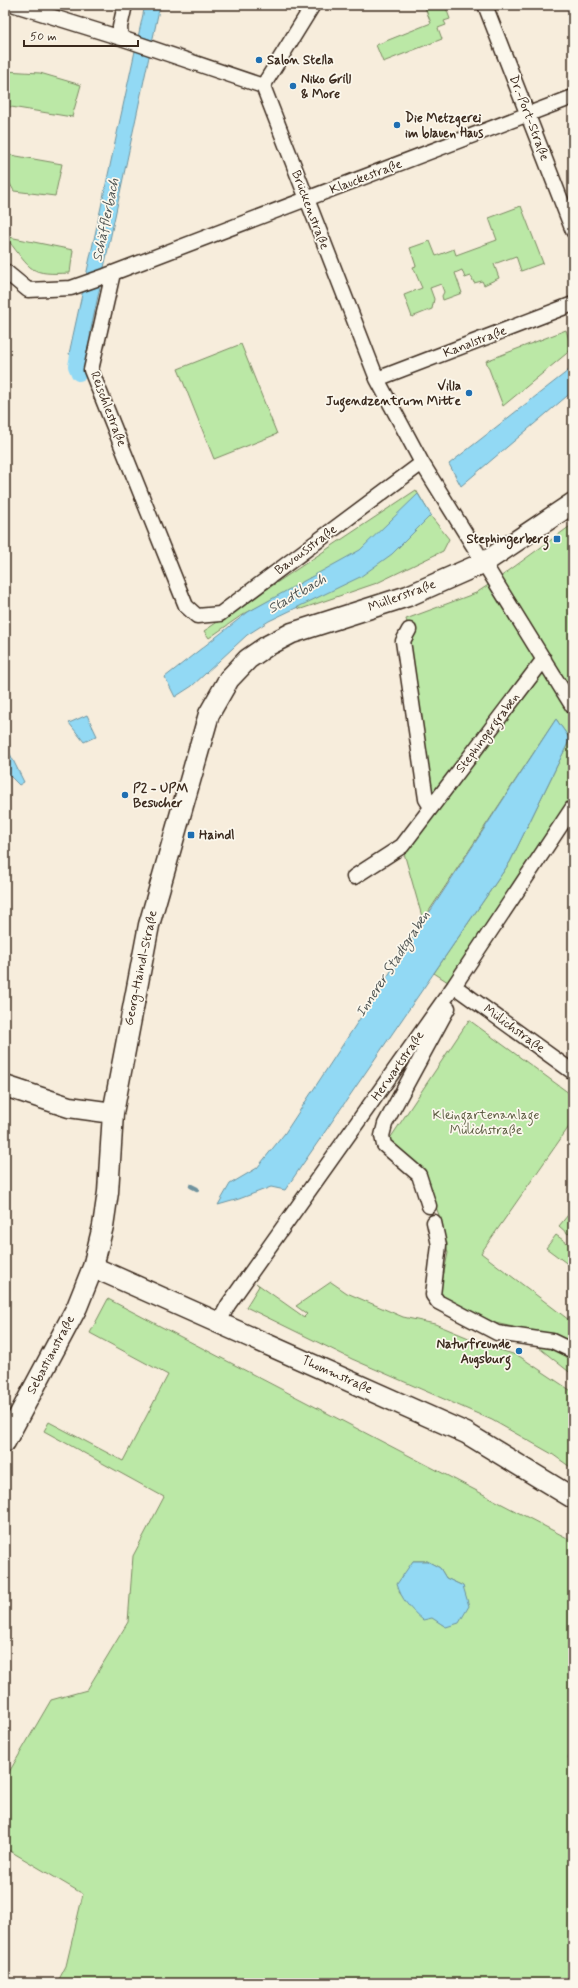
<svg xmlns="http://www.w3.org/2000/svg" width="578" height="1988" viewBox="0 0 578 1988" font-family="Mynerve,sans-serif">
<rect width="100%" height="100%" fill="#f7eddc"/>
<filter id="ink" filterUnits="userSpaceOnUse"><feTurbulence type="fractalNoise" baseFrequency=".025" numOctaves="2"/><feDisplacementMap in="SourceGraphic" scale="8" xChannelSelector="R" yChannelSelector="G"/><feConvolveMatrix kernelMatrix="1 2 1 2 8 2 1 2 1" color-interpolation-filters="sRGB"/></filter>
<g filter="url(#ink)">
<!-- green -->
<path fill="#bbe8a6" stroke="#7b8962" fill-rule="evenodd" d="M424 5H445L450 19 444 21 446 25 438 28 442 39 383 62 376 45 431 23Z
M5 71 40 73 81 85 72 117 5 106Z
M5 154 62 164 55 196 14 191 5 175Z
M521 206 543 263 521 271 516 256 494 264 499 278 484 285 482 281 474 283 471 276 465 278 462 270 455 273 462 293 443 300 442 296 444 292 441 284 430 288 434 299 432 309 412 317 404 295 422 288 413 267 416 266 410 248 430 241 436 256 454 249 456 255 497 240 489 218Z
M9 237 73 250 70 273C29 275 32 271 8 240Z
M566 330 572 349 503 406 486 361Z
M241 344 277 434 214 459 178 369Z
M416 490 433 519 449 539 443 551 377 583 301 609 275 598 242 615 209 638 204 631Z
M573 524V807L454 986 434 973 510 862 570 739 556 719 423 920 402 846 431 807 426 799 409 630 406 619 476 593 496 580Z
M469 1020 573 1096V1121L481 1253 573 1323V1375L513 1327 495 1323 439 1296 448 1253 442 1223 423 1173 387 1143Z
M568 1215 573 1217V1230L568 1234 559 1226Z
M556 1235 573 1247V1268L546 1248Z
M331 1282 347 1293 403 1317 435 1324 488 1346 519 1356 573 1392V1469L552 1454 492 1420 352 1359 246 1307 259 1286 256 1283 304 1317 307 1314 296 1306Z
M108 1299 573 1541V1750L568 1758 573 1761V1983H57L66 1966 83 1894 5 1848V1779L51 1700 87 1690 128 1622 133 1556 164 1497 44 1431 49 1422 123 1461 168 1375 90 1333ZM413 1561H427L440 1568 446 1578 463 1586 446 1627 404 1598 399 1592Z"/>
<!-- water -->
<path fill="#92d9f4" stroke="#6f939e" d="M145 5H160L85 357 69 354Z
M573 367V391L461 486 449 464Z
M418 494 431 515 392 554 360 577 269 621 247 635 192 686 175 697 165 677 248 612 360 550Z
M87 715 97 736 84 742 69 723Z
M556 719 570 739 510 862 285 1190 271 1187 239 1199 218 1205 230 1184 257 1168 285 1133Z
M7 748 24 782 19 785 5 771V749Z
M413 1561H427L440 1568 446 1578 463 1586 469 1606 459 1623 446 1627 432 1618 423 1620C411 1610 401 1599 397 1584Z"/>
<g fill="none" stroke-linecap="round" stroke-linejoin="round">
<!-- stream -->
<path stroke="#6f939e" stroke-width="4.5" d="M191 1186 197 1189"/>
<!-- canal -->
<path stroke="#92d9f4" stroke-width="16" d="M79 373 76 366 82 335"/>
<defs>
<path id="street" d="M15 5 121 38 263 86
M485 5 573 231
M121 38 120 27 125 5
M263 86 377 379 422 463 573 707
M263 86 313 5
M5 271 28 290 71 288 105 276 573 97
M113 273 91 370 186 606 197 616 220 614 422 463
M377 379 573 304
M409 630 403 641 426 799 431 807
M354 877 402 846 544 659
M454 986 573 1072
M429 1206 419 1175 384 1145 382 1136 385 1124 448 1008
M434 1222 439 1245 433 1295 438 1302 497 1333 552 1341 573 1351
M219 1322 228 1305 454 986 573 807"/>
<path id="secondary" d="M5 1086 69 1107 113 1113
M93 1267 466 1433 573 1498
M5 1442 77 1307 93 1267 103 1226 108 1192 113 1113 149 925 209 714 229 679 248 659 267 646 292 633 408 596 485 562 573 503"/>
</defs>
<!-- street casing -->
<use href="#street" stroke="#3b2a1e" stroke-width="17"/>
<!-- secondary casing -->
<use href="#secondary" stroke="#3b2a1e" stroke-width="23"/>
<!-- street -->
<use href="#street" stroke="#fbf7ec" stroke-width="14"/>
<!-- secondary -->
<use href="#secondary" stroke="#fbf7ec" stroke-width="20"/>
</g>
</g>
<!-- markers -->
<g fill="#1f6fb2" stroke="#fbf7ec" stroke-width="1.5">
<circle cx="259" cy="60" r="4"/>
<circle cx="293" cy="86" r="4"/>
<circle cx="397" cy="125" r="4"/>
<circle cx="469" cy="393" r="4"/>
<rect x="553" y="535" width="8" height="8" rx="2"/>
<circle cx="125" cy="795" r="4"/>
<rect x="187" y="831" width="8" height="8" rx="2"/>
<circle cx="519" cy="1351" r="4"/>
</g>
<g text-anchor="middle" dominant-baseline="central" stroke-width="3.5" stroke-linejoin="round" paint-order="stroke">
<!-- poi labels -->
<g font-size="13" font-weight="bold" fill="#3b2a1e" stroke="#fbf7ec" text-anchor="start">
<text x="267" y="60">Salon Stella</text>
<text x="301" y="79">Niko Grill<tspan x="301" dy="15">&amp; More</tspan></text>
<text x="405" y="118">Die Metzgerei<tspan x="405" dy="15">im blauen Haus</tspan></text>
<text x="461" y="386" text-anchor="end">Villa<tspan x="461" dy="15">Jugendzentrum Mitte</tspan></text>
<text x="549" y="539" text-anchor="end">Stephingerberg</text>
<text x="133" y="788">P2 - UPM<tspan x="133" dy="15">Besucher</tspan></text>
<text x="199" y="835">Haindl</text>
<text x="511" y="1344" text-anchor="end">Naturfreunde<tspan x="511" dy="15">Augsburg</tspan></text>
</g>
<!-- street labels -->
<g font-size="13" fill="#3b2a1e" stroke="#fbf7ec">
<text transform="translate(529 118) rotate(69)">Dr.-Port-Straße</text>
<text transform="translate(366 177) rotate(-21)">Klauckestraße</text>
<text transform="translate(310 210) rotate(69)">Brückenstraße</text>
<text transform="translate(475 342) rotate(-21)">Kanalstraße</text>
<text transform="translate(108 409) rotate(69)">Reischlestraße</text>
<text transform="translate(306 550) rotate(-37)">Bavousstraße</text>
<text transform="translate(402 596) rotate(-20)">Müllerstraße</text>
<text transform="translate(488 733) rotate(-53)">Stephingergraben</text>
<text transform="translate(141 968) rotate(-78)">Georg-Haindl-Straße</text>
<text transform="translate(514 1029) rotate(36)">Mülichstraße</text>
<text transform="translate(398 1066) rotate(-55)">Herwartstraße</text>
<text transform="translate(51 1355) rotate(-62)">Sebastianstraße</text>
<text transform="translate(337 1375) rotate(24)">Thommstraße</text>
</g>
<!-- park labels -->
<g font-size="13" fill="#5b5a40" stroke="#fbf7ec">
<text x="486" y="1115">Kleingartenanlage<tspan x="486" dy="15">Mülichstraße</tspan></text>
</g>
<!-- water labels -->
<g font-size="14" font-style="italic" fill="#515654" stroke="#fbf7ec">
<text transform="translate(106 220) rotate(-78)">Schäfflerbach</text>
<text transform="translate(297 594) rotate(-30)">Stadtbach</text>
<text transform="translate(393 964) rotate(-57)">Innerer Stadtgraben</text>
</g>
</g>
<!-- margin -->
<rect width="578" height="1988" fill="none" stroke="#fbf7ec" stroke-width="20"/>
<rect x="10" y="10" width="558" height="1968" fill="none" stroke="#3b2a1e" stroke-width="1.5" filter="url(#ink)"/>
<!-- scale -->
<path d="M24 40v6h114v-6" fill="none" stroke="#3b2a1e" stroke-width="2"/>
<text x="30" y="40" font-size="12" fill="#3b2a1e" stroke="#fbf7ec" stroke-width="3" paint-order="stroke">50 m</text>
</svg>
